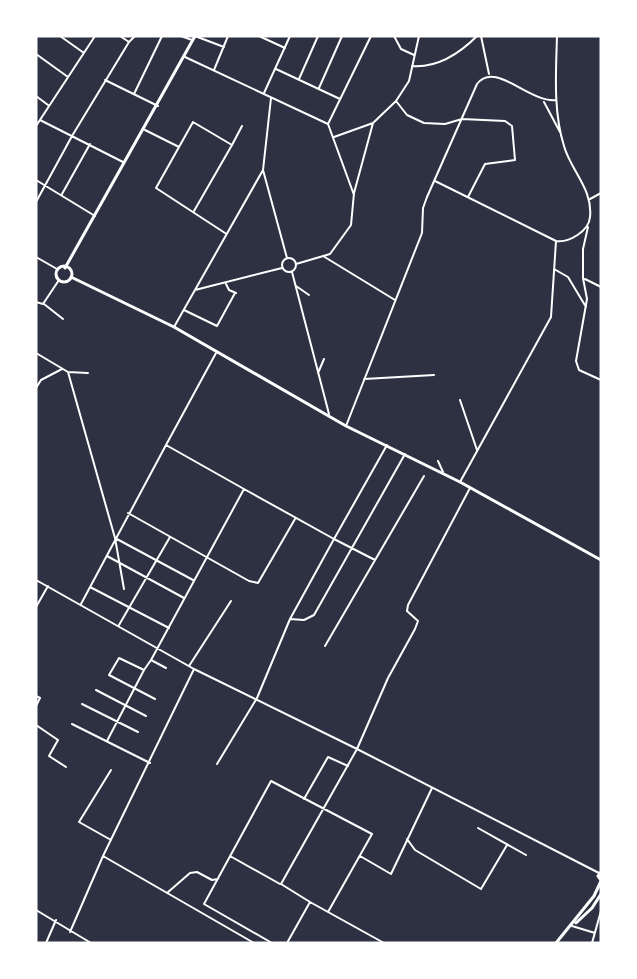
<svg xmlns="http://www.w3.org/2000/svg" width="637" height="979" viewBox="0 0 637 979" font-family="Figtree,sans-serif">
<rect width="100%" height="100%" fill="#2d3142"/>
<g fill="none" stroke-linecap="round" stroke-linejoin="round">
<!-- minor -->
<path stroke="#fff" stroke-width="2" d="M60 36 84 53
M120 36 129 42 135 36
M181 36 192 40
M195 36 224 47
M259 36 285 48
M394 36 401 49 414 55
M419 36 409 81 396 101 407 115 424 123 445 124 462 119 505 121 512 126 515 160 485 164 468 197
M481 36 489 74
M36 54 68 77
M185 57 328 124 354 195
M412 66C437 68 460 53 477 36
M276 69 340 99
M214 70 228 36
M299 79 318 36
M105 80 158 106
M319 88 342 36
M264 93 290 36
M134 94 162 36
M36 96 48 105
M271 98 263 170 287 258
M544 102 560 132
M40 120 123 162
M328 124 371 36
M36 126 95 36
M145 130 179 147 156 188 225 233
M334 137 373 123
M232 145 242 126
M179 147 193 122 232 145 194 211
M36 180 95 216
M435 181 556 241C569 243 589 231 590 217 593 189 571 171 564 146 553 111 556 72 557 36
M62 194 90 144
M590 199 601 193
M36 202 72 136 129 42
M588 227 583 249V278L587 299 576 361 579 370 601 380
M323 256 395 300
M282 265a7 7 0 1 1 14 0a7 7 0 1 1-14 0Z
M296 264 330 254 351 225 354 193 373 123 396 101
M554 269 568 277 586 307
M292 272 329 414
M585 279 601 287
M226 284 229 290 236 293
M296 286 309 295
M195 290 282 268
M36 302 43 304 59 280
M44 304 63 319
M184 310 217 326 235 293
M174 327 263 170
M36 353 68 372 88 373
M216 353 166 445 244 489
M68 372 115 538 124 589
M318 373 324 359
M364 379 434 375
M36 388 41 380 62 369
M460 400 477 450
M346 426 422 233 423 208 427 197 477 84C495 60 529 103 556 100
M438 461 443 472
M460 482 551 317 556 241
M128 513 249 581 258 583 295 519
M115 538 193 580
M107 556 184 598
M36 580 194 669 357 749 599 873
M90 587 169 628
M81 604 166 445
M36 607 48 586
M290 619 304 620 314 615 405 454
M119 625 170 537
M325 646 424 476
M151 660 244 489 334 539 387 445
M189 666 231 601
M194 669 103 856 254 943
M96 690 146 716
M36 696 40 698 36 706
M155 699 109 675 119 658 144 670 151 660 166 668
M82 704 138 732
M72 724 150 763
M36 725 58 740 49 756 66 767
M107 741 144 670
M217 764 257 698 290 619 334 539 375 560
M304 799 328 757 348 766
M478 828 526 855
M407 839 415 850 481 889 507 845
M111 840 79 822 111 770
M230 856 280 884
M360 856 391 874 432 788
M167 893 190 873 197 872 212 880 218 879
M36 910 91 943
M328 912 384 943
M572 926 595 933
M70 932 103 856
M46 943 56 920
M272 943 204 904 271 781 372 834 328 912 310 902
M287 943 310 902 281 884 357 749 388 678 415 629 418 621 407 611 408 605 470 488
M592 943 601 911"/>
<!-- tertiary -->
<path stroke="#fff" stroke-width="2" d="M36 257 57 269"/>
<!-- secondary -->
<path stroke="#fff" stroke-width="3" d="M56 274a8 8 0 1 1 16 0a8 8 0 1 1-16 0Z
M65 268 195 36
M71 277 174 327 346 426 460 482 601 560
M601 872 598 876 601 880
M576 923 592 908 601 894
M556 943 594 896 601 881"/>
</g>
<!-- border -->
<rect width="637" height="979" fill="none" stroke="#ffffff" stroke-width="75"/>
</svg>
